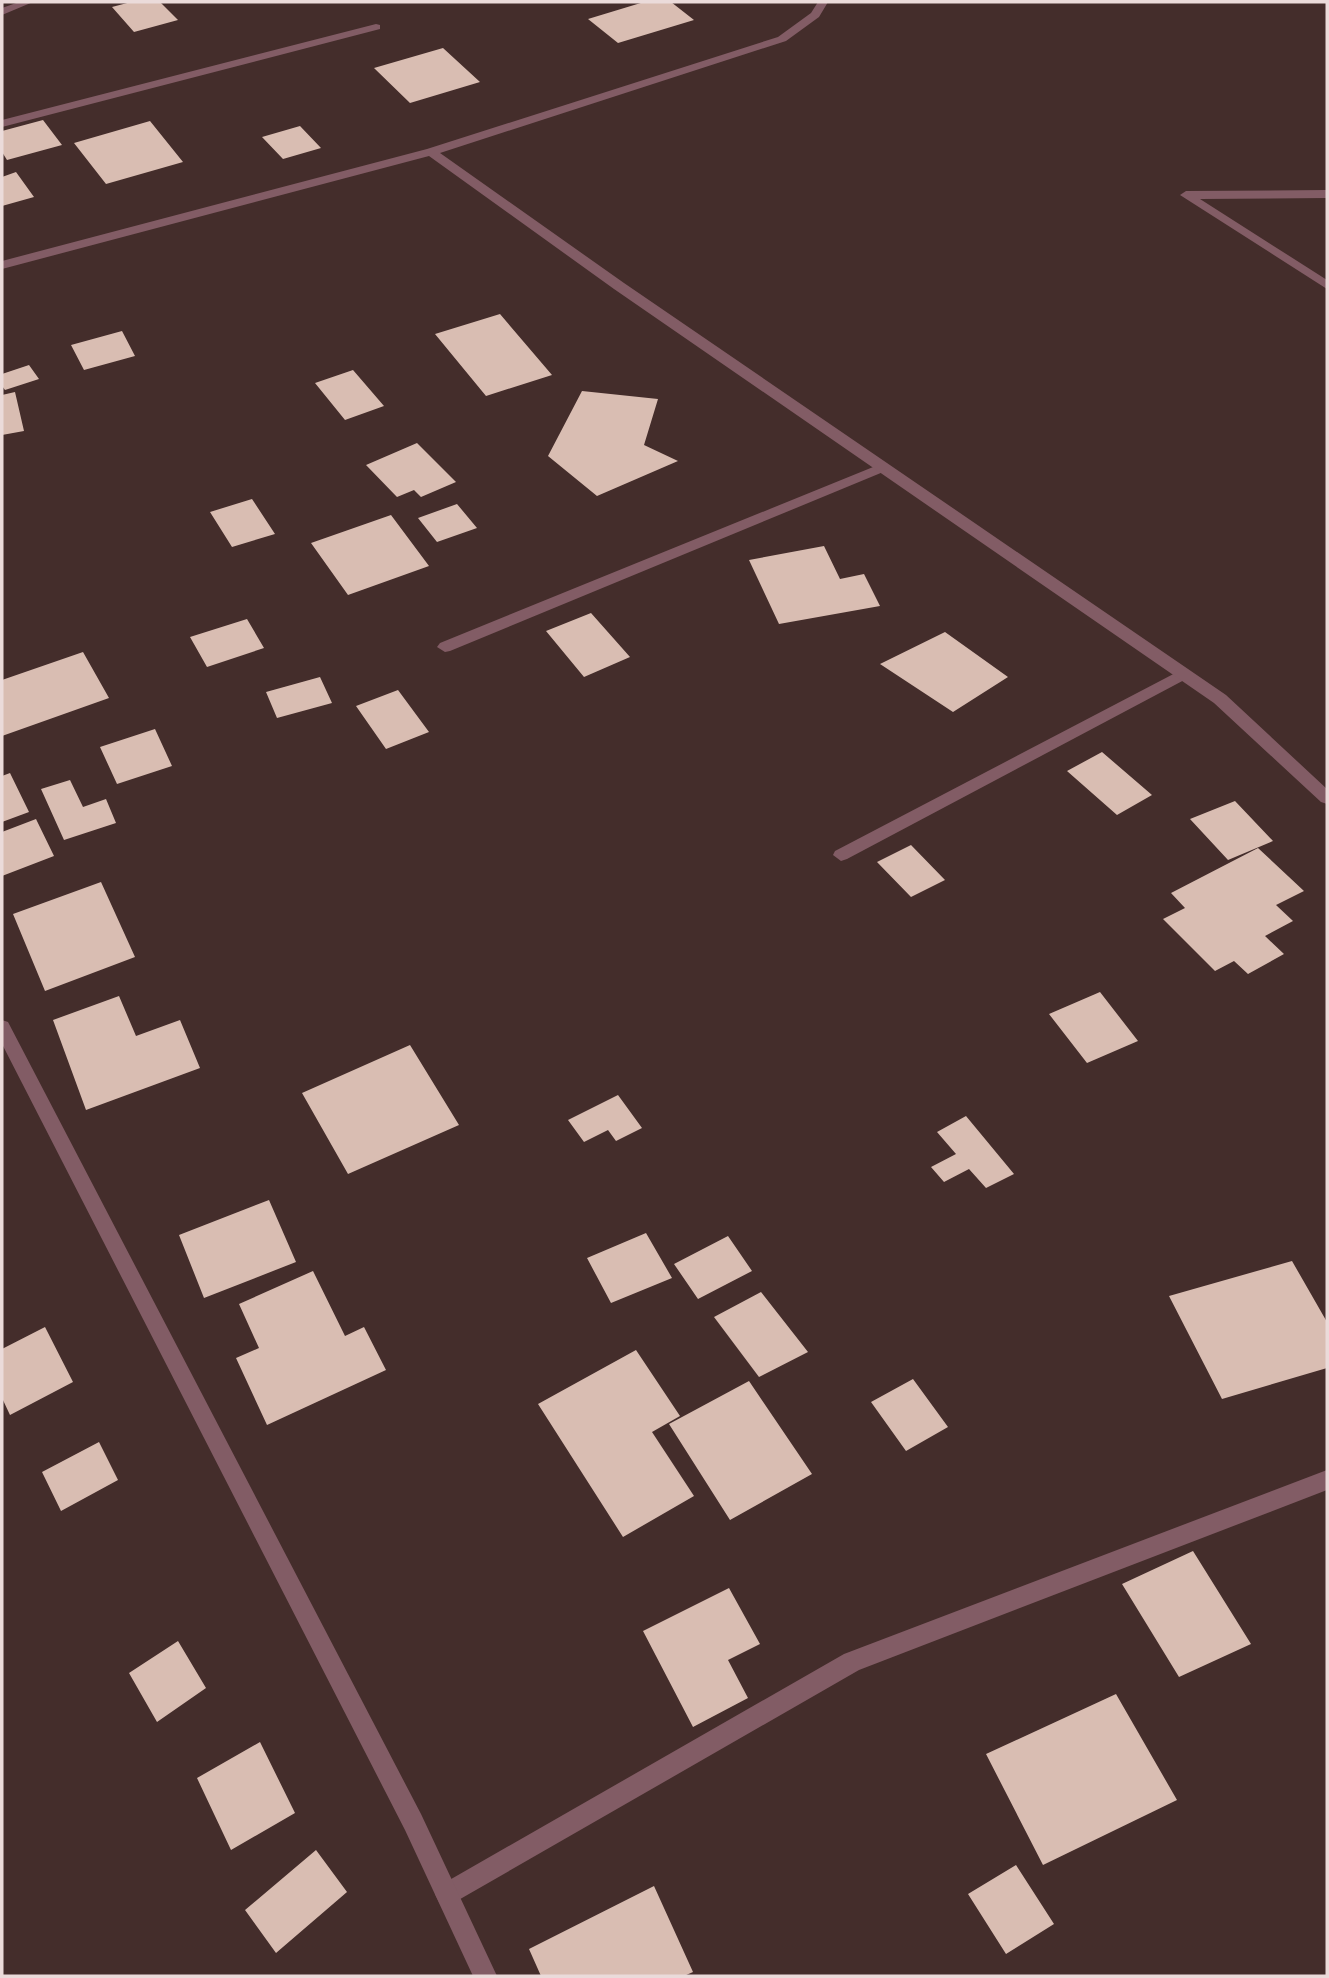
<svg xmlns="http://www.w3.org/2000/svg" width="1329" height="1978" viewBox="0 0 1329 1978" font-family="Barlow,sans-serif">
<rect width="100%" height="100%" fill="#442d2b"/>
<!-- building -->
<path fill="#d9bdb2" d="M131 2H160L178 20 134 32 112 7Z
M644 2H671L694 20 618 43 588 19Z
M443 48 480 82 410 103 374 68Z
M43 120 62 145 7 160 2 152V131Z
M150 121 183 162 106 184 74 143Z
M300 126 321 148 283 159 262 137Z
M16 172 34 197 2 206V177Z
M500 314 552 375 486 396 435 334Z
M122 331 135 356 84 370 71 345Z
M29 365 39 379 5 390 2 386V374Z
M353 370 384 406 345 420 315 383Z
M582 391 658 399 644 445 678 461 597 496 548 456Z
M15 392 24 431 2 435V395Z
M417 443 456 482 421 497 414 490 397 497 366 465Z
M252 499 275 534 232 547 210 512Z
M457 504 477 528 437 542 418 518Z
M391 515 429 566 348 595 311 543Z
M824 546 840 579 864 574 880 606 779 624 749 560Z
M591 613 630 657 584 677 546 631Z
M247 619 264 648 207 667 190 637Z
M945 632 1008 677 953 712 880 664Z
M83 652 109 698 2 736V680Z
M320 677 332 703 277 718 266 692Z
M398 690 429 732 386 749 356 706Z
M155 729 172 766 117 784 100 747Z
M1102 752 1152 795 1117 815 1067 771Z
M10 773 29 812 2 822V776Z
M70 780 83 807 106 799 116 823 64 840 41 789Z
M1235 801 1273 841 1228 860 1190 819Z
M36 819 54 856 2 876V832Z
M911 845 945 880 911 897 877 862Z
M1258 848 1304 891 1276 905 1293 921 1265 936 1284 954 1248 974 1234 961 1215 971 1163 919 1185 908 1171 893Z
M101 882 135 957 45 991 13 914Z
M1100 992 1138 1041 1087 1063 1049 1014Z
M119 996 136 1036 180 1020 200 1068 86 1110 53 1020Z
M410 1045 459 1125 348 1174 302 1093Z
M618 1095 642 1128 616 1141 608 1130 584 1142 568 1120Z
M966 1116 1014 1174 986 1188 969 1169 944 1182 931 1167 956 1154 937 1132Z
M269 1200 296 1262 204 1298 179 1235Z
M646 1233 672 1278 611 1303 587 1258Z
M728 1236 752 1271 698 1299 674 1264Z
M1292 1261 1327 1322V1368L1222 1399 1169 1296Z
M313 1271 345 1336 364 1327 386 1370 267 1425 236 1358 259 1348 239 1304Z
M761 1292 808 1352 759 1377 714 1317Z
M45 1327 73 1382 10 1415 2 1398V1349Z
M636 1350 680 1416 652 1432 694 1496 623 1537 538 1404Z
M913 1379 948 1427 906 1451 871 1402Z
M749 1381 812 1474 730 1520 669 1424Z
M99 1442 118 1480 61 1511 42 1472Z
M1193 1551 1251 1644 1179 1677 1122 1584Z
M729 1588 760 1644 728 1660 748 1698 693 1727 643 1631Z
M178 1641 206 1688 157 1722 129 1673Z
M1116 1694 1177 1800 1043 1865 986 1754Z
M260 1742 295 1813 231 1850 197 1778Z
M316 1850 347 1892 276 1953 245 1910Z
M1016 1865 1054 1924 1006 1954 968 1894Z
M654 1886 693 1972 684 1976H541L529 1949Z"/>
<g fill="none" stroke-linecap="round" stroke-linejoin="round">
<!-- lane -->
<path fill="#825c65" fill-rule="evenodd" d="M19 2H33L2 15V8Z
M376 24 380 25V29L2 127V120Z
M1327 190V198L1200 199 1327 280V289L1180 195 1186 191Z
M883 463 888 464V470L450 651 445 652 437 647 440 643Z
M1183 669 1188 670 1191 674 1188 678 847 859 841 861 833 855 835 851Z
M1327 1470V1490L859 1670 455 1902 447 1906 439 1902 435 1894 439 1886 844 1654Z"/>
<!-- street -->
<path fill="#825c65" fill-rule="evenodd" d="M818 2H828L819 17 786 41 440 153 624 283 1226 695 1327 789V804L1321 802 1214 703 614 289 429 156 2 269V261L427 149 778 37 811 13Z
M2 1020 8 1022 421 1814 497 1976H473L405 1830 2 1044Z"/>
</g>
<!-- border -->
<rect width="1329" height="1978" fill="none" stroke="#ebdbda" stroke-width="7"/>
</svg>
